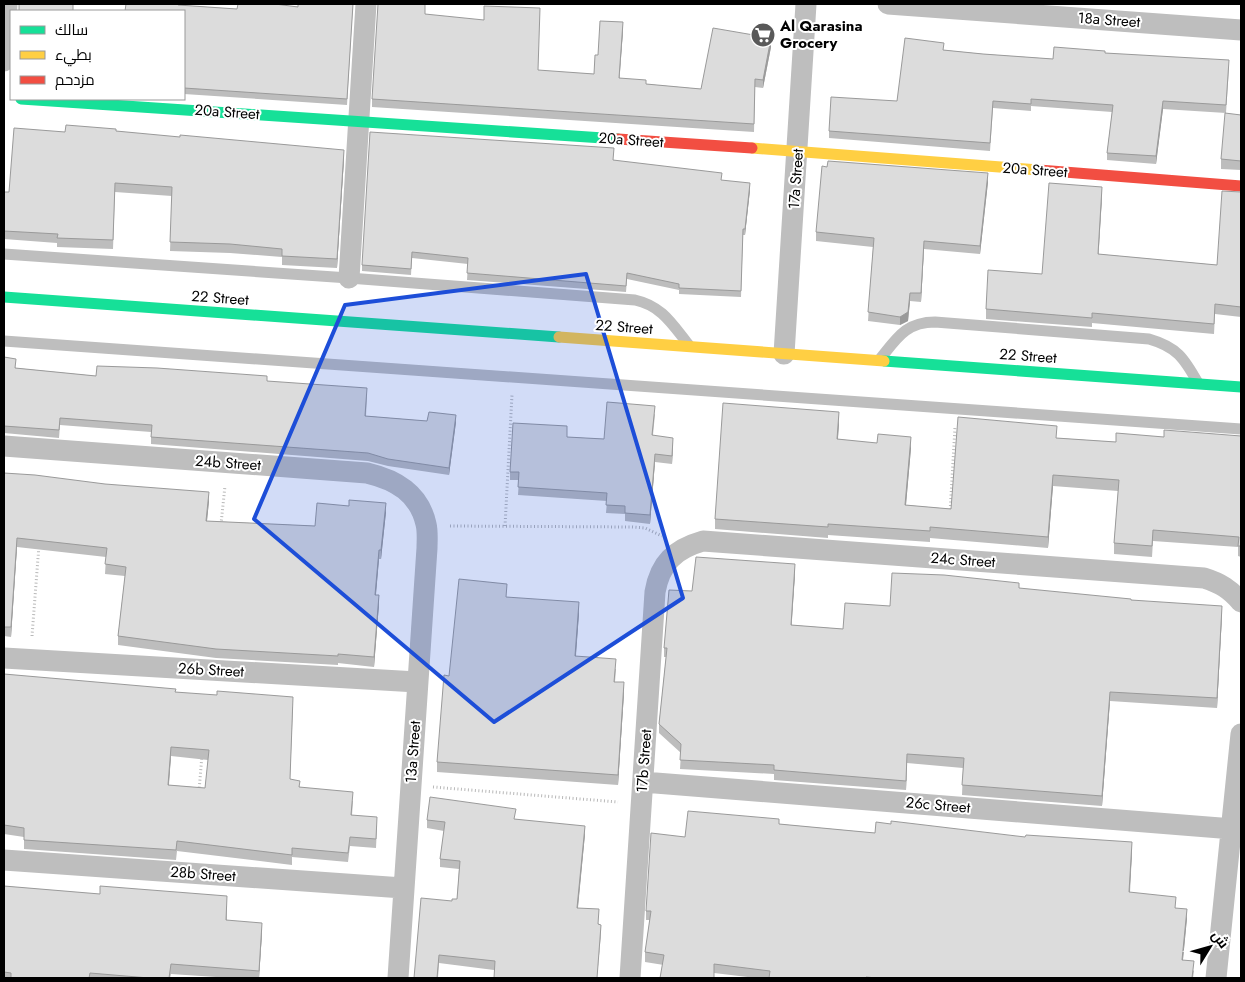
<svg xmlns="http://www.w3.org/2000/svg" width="1245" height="982" viewBox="0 0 1245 982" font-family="Jost,Cairo,sans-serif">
<rect width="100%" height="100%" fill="#fff"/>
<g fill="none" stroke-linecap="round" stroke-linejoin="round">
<!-- path -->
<path stroke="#b8b8b8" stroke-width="3" stroke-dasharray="1 2.5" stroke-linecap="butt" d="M950 513 955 427
M221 524 225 486
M450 526 632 527 645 528 662 536
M505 526 512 395
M32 636 39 545
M433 787 618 802
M199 791 202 755"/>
<!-- lane -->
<path stroke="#bebebe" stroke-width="11" d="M4 254 349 278 635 300C662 306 672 324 688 344
M4 341C416 372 828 403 1241 429
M880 359C897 338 906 322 935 322L1149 339C1177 347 1184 358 1198 383"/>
<!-- street -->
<path stroke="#bebebe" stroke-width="21" d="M888 4 1241 30
M4 61 7 4
M349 278 366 4
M784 354 806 4
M4 446 367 473C396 480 419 493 426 524 428 532 427 541 427 548L398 978
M4 658 417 682
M643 782 1233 829
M4 860 403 888
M630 978 655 592C660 563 675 549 703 541L1204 578C1220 583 1230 589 1241 602
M1216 978 1241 734"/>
<!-- fast -->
<path stroke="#16e098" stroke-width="11" d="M21 99 618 139
M4 297 559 337
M884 361 1241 387"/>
<!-- slow -->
<path stroke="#ffcf43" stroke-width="11" d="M752 148 1039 170
M559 337 884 361"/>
<!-- jam -->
<path stroke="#f24e42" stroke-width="11" d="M618 139 752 148
M1039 170 1241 186"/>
</g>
<!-- wall -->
<path fill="#bdbdbd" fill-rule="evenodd" d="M353 4 347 105 184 94V11L178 5 237 9Z
M425 14 538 71 594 74 598 55 623 31 619 78 646 84 701 89 771 47 763 88 755 87 754 132 372 107V99Z
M944 50 983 54 1053 59 1105 53 1229 67 1226 113 1163 109 1156 164 1107 160V153L1112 112 1031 106V111L993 108 990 151 829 138V131L897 101Z
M1241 115V170L1221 169V159Z
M116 131 344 159 337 268 282 265V257L230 253 170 251 172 196 115 192 113 249 57 247V243L4 239V192H9L65 132Z
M613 160 722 181 750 190 745 235H743L741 297 679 294V290L627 279 626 292 467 280 468 264 412 258 411 275 362 271V265Z
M988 182 980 254 924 249 921 302 910 301 908 321 900 325 868 321 873 247 816 241V232Z
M1241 192V317L1215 314 1214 334 1092 323V327L986 319V309L1042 274 1102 197 1098 254 1217 265Z
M4 357 16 368 96 376 267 381 367 395 366 416 427 421 456 422 449 475 388 466 368 461 151 444V432L60 425 59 438 4 433Z
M655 414 653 435 673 446 672 464 655 462 650 524 625 521V514L606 513 607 501 518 495 519 480H510V472L567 437 604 439Z
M839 423 838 439 911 448 906 505 951 509 1057 438 1116 442 1164 437 1241 436V557L1238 556V547L1153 541 1152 557 1114 554V543L1118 491 1053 486 1048 548 930 538V542L828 535V538L715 529V519Z
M4 473 209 501 207 521 315 526 386 512 381 559H379L376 595 379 604 374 667 338 663V665L216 658 118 645V636L125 576 105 574 106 557 17 547 11 637 4 636Z
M795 574 791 625 843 629 890 606 1019 589 1131 600 1222 615 1217 708 1110 701 1102 806 962 795 963 768 907 763 906 790 774 780V774L680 769 681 753 659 733V724L666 657H664V648L692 591Z
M507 597 579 613 576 656 616 669 615 682 624 693 618 785 437 772V762L449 676Z
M4 674 176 692 293 707 290 779 300 787 353 801 352 815 377 826 376 848 350 846 348 862 292 857V865L177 851 176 860 24 849V837L4 834ZM171 756 208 760 205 788 169 785Z
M515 819 585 834 578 908 599 924 601 933 494 970 439 963 438 978H414L452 901 457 899 459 869 440 867V859L444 831 427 828V820Z
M779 824 875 833 1132 852 1130 893 1176 908 1187 918 1183 960 1194 971 1193 978H756L714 973 645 962V952L650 920H646V911L685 837Z
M4 886 227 906V920L262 933 259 978H231L171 974 170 978H4Z"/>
<!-- shaded-wall -->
<path fill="#9a9a9a" d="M623 22V31L619 86V78Z
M771 38V47L763 88V80Z
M1163 101V109L1156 164V156Z
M344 150V159L337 268V259Z
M988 173V182L980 254V246Z
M750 183V190L745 235V229Z
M1102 187V197L1098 264V254Z
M924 241V249L921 302V293Z
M910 293V301L908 321 900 325V317Z
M839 412V423L837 450V439Z
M456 415V422L449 475V468Z
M911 437V448L905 516V505Z
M673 438V446L672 464V456Z
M655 454V462L650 524V515Z
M1053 475V486L1048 548V537Z
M209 492V501L206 530V521Z
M386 503V512L381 559V550Z
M17 538V547L11 637V627Z
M379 550V559L375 604V595Z
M795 564V574L791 635V625Z
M379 595V604L374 667V657Z
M579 602V613L575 666V656Z
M1222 606V615L1217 708V698Z
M624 682V693L618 785V775Z
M1110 692V701L1102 806V796Z
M171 747V756L168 794V785Z
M907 754V763L906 790V781Z
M585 826V834L577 916V908Z
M1132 842V852L1129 902V892Z
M1187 909V918L1182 969V960Z
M262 923V933L259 978V971Z
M601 925V933L597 978Z"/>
<!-- building -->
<path fill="#dcdcdc" stroke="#9a9a9a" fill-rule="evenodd" d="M19 4H73V11H19Z
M126 4H178V5L237 9 238 4H275L298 7V4H353L347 99 184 88V11H125Z
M378 4H425V14L484 20V6L540 8 538 70 594 74 595 55H598L600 21 623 22 619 78 646 80V84L701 89 713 28 771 38 763 80 755 79 754 124 372 99Z
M905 38 944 43 943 50 983 54 1053 59 1054 47 1105 51V53L1229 60 1226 105 1163 101 1156 156 1107 153 1113 105 1031 99V104L993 101 990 143 829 131 831 97 897 101Z
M1225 113 1241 115V161L1221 159Z
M66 125 116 129V131L180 137V135L344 150 337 259 282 256V249L230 244 170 242 172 187 115 183 113 240 57 238 58 234 4 231V192H9L14 128 65 132Z
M370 132 614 148 613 160 722 173 721 180 750 183 745 229H743L741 291 679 288V284L627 273 626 286 467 273 468 258 412 252 411 269 362 265Z
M828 161 988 173 980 246 924 241 921 293H910L908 312 900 317 868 312 874 238 816 232 822 166 827 167Z
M1049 183 1102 187 1098 254 1217 265 1222 191 1241 192V307L1215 304 1214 324 1092 313V318L986 309 988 270 1042 274Z
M4 357 16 359 15 368 96 376 97 366 157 368 267 376V381L367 388 365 416 427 421 429 412 456 415 449 468 388 459 368 453 151 437 152 425 60 418 59 430 4 426Z
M607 402 655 406 652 435 673 438 672 456 655 454 650 515 625 513V506L606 505 607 493 518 487 519 472H510L513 423 567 426V437L604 439Z
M723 403 839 412 837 439 877 443 878 434 911 437 905 505 951 509 958 417 1057 426 1056 438 1116 442V433L1164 437V430L1241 436V546H1238L1239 537 1153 530 1152 546 1114 543 1119 480 1053 475 1048 537 930 527V531L828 524V527L715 519Z
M4 473 35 475 105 484 209 492 206 521 315 526 317 503 349 506V500L386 503 381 550H379L375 595H379L374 657 338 654V656L216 649 118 636 126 567 105 564 107 548 17 538 11 627H4Z
M696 557 795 564 791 625 843 629 845 603 890 606 892 573 944 575 1019 583V588L1131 599V600L1222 606 1217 698 1110 692 1102 796 962 785 964 758 907 754 906 781 774 770V765L680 760 681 744 659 724 667 648H664L669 590 692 591Z
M459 579 507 584 506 597 579 602 575 656 616 659 614 682H624L618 775 437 762 444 675 449 676Z
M4 674 176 689 175 692 217 695V691L293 697 290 779 300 781 299 787 353 792 351 815 377 817 376 839 350 837 348 853 292 848V855L177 841 176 850 24 840V828L4 825ZM171 747 209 750 205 788 168 785Z
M430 797 516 809 514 819 585 826 577 908 599 909 598 924 601 925 597 978H494L495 961 439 955 437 978H414L421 898 452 901V899H457L460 861 440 859 445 822 427 820Z
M688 811 779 819V824L875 833 876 822 891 824V821L1025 837 1026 835 1132 842 1129 892 1176 897 1175 908 1187 909 1182 960 1194 961 1192 978H877L866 977V978H769L770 971 714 964V978H660L664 955 645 952 651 911H646L651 833 685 837Z
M4 886 100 894V886L227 896 226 920 262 923 259 971 171 964 169 978H149L90 973 89 978H11V973L4 972Z"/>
<!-- marked area -->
<path fill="#1d4ed8" fill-opacity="0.2" stroke="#1d4ed8" stroke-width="4" stroke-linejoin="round" d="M586 274 683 598 494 722 254 519 345 305Z"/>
<!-- icons -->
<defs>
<symbol id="supermarket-disc" viewBox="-11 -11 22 22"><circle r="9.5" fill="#595959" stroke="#fff"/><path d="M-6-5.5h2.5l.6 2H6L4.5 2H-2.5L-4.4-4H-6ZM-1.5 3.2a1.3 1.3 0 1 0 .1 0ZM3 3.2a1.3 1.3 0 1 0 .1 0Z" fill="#fff"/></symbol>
</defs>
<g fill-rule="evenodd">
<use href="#supermarket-disc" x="749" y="21" width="28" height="28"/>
</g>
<g text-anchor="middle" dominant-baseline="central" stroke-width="4" stroke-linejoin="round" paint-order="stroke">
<!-- street labels -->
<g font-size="15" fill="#000" stroke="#fff">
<text transform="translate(1109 20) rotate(4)">18a Street</text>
<text transform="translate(227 112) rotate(4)">20a Street</text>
<text transform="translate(631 140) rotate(4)">20a Street</text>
<text transform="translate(1035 170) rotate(4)">20a Street</text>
<text transform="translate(796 179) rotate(-86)">17a Street</text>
<text transform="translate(220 298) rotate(4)">22 Street</text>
<text transform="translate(624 327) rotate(4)">22 Street</text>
<text transform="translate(1028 356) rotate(4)">22 Street</text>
<text transform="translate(228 463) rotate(4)">24b Street</text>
<text transform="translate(963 560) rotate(4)">24c Street</text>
<text transform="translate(211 670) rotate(3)">26b Street</text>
<text transform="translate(413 752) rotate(-86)">13a Street</text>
<text transform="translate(644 761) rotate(-86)">17b Street</text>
<text transform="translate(938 805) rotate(5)">26c Street</text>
<text transform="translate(203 874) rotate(4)">28b Street</text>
</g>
<!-- poi labels -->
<g font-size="15" font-weight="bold" fill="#000" stroke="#fff" text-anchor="start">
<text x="780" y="26">Al Qarasina<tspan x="780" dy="17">Grocery</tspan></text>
</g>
</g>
<!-- border -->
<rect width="1245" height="982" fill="none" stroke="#000000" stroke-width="10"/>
<!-- legend -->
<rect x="10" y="10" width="175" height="90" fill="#ffffff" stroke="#999999"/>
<rect x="20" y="26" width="25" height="8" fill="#16e098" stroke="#999999"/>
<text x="55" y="35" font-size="15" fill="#000000">سالك</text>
<rect x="20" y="51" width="25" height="8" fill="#ffcf43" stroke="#999999"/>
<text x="55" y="60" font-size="15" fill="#000000">بطيء</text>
<rect x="20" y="76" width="25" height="8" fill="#f24e42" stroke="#999999"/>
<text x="55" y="85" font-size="15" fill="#000000">مزدحم</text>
<!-- north arrow -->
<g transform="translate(1210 947) rotate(53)" stroke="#ffffff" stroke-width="4" paint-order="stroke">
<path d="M0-4L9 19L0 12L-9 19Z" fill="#000000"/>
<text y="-8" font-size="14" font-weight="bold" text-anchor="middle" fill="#000000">ش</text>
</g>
</svg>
